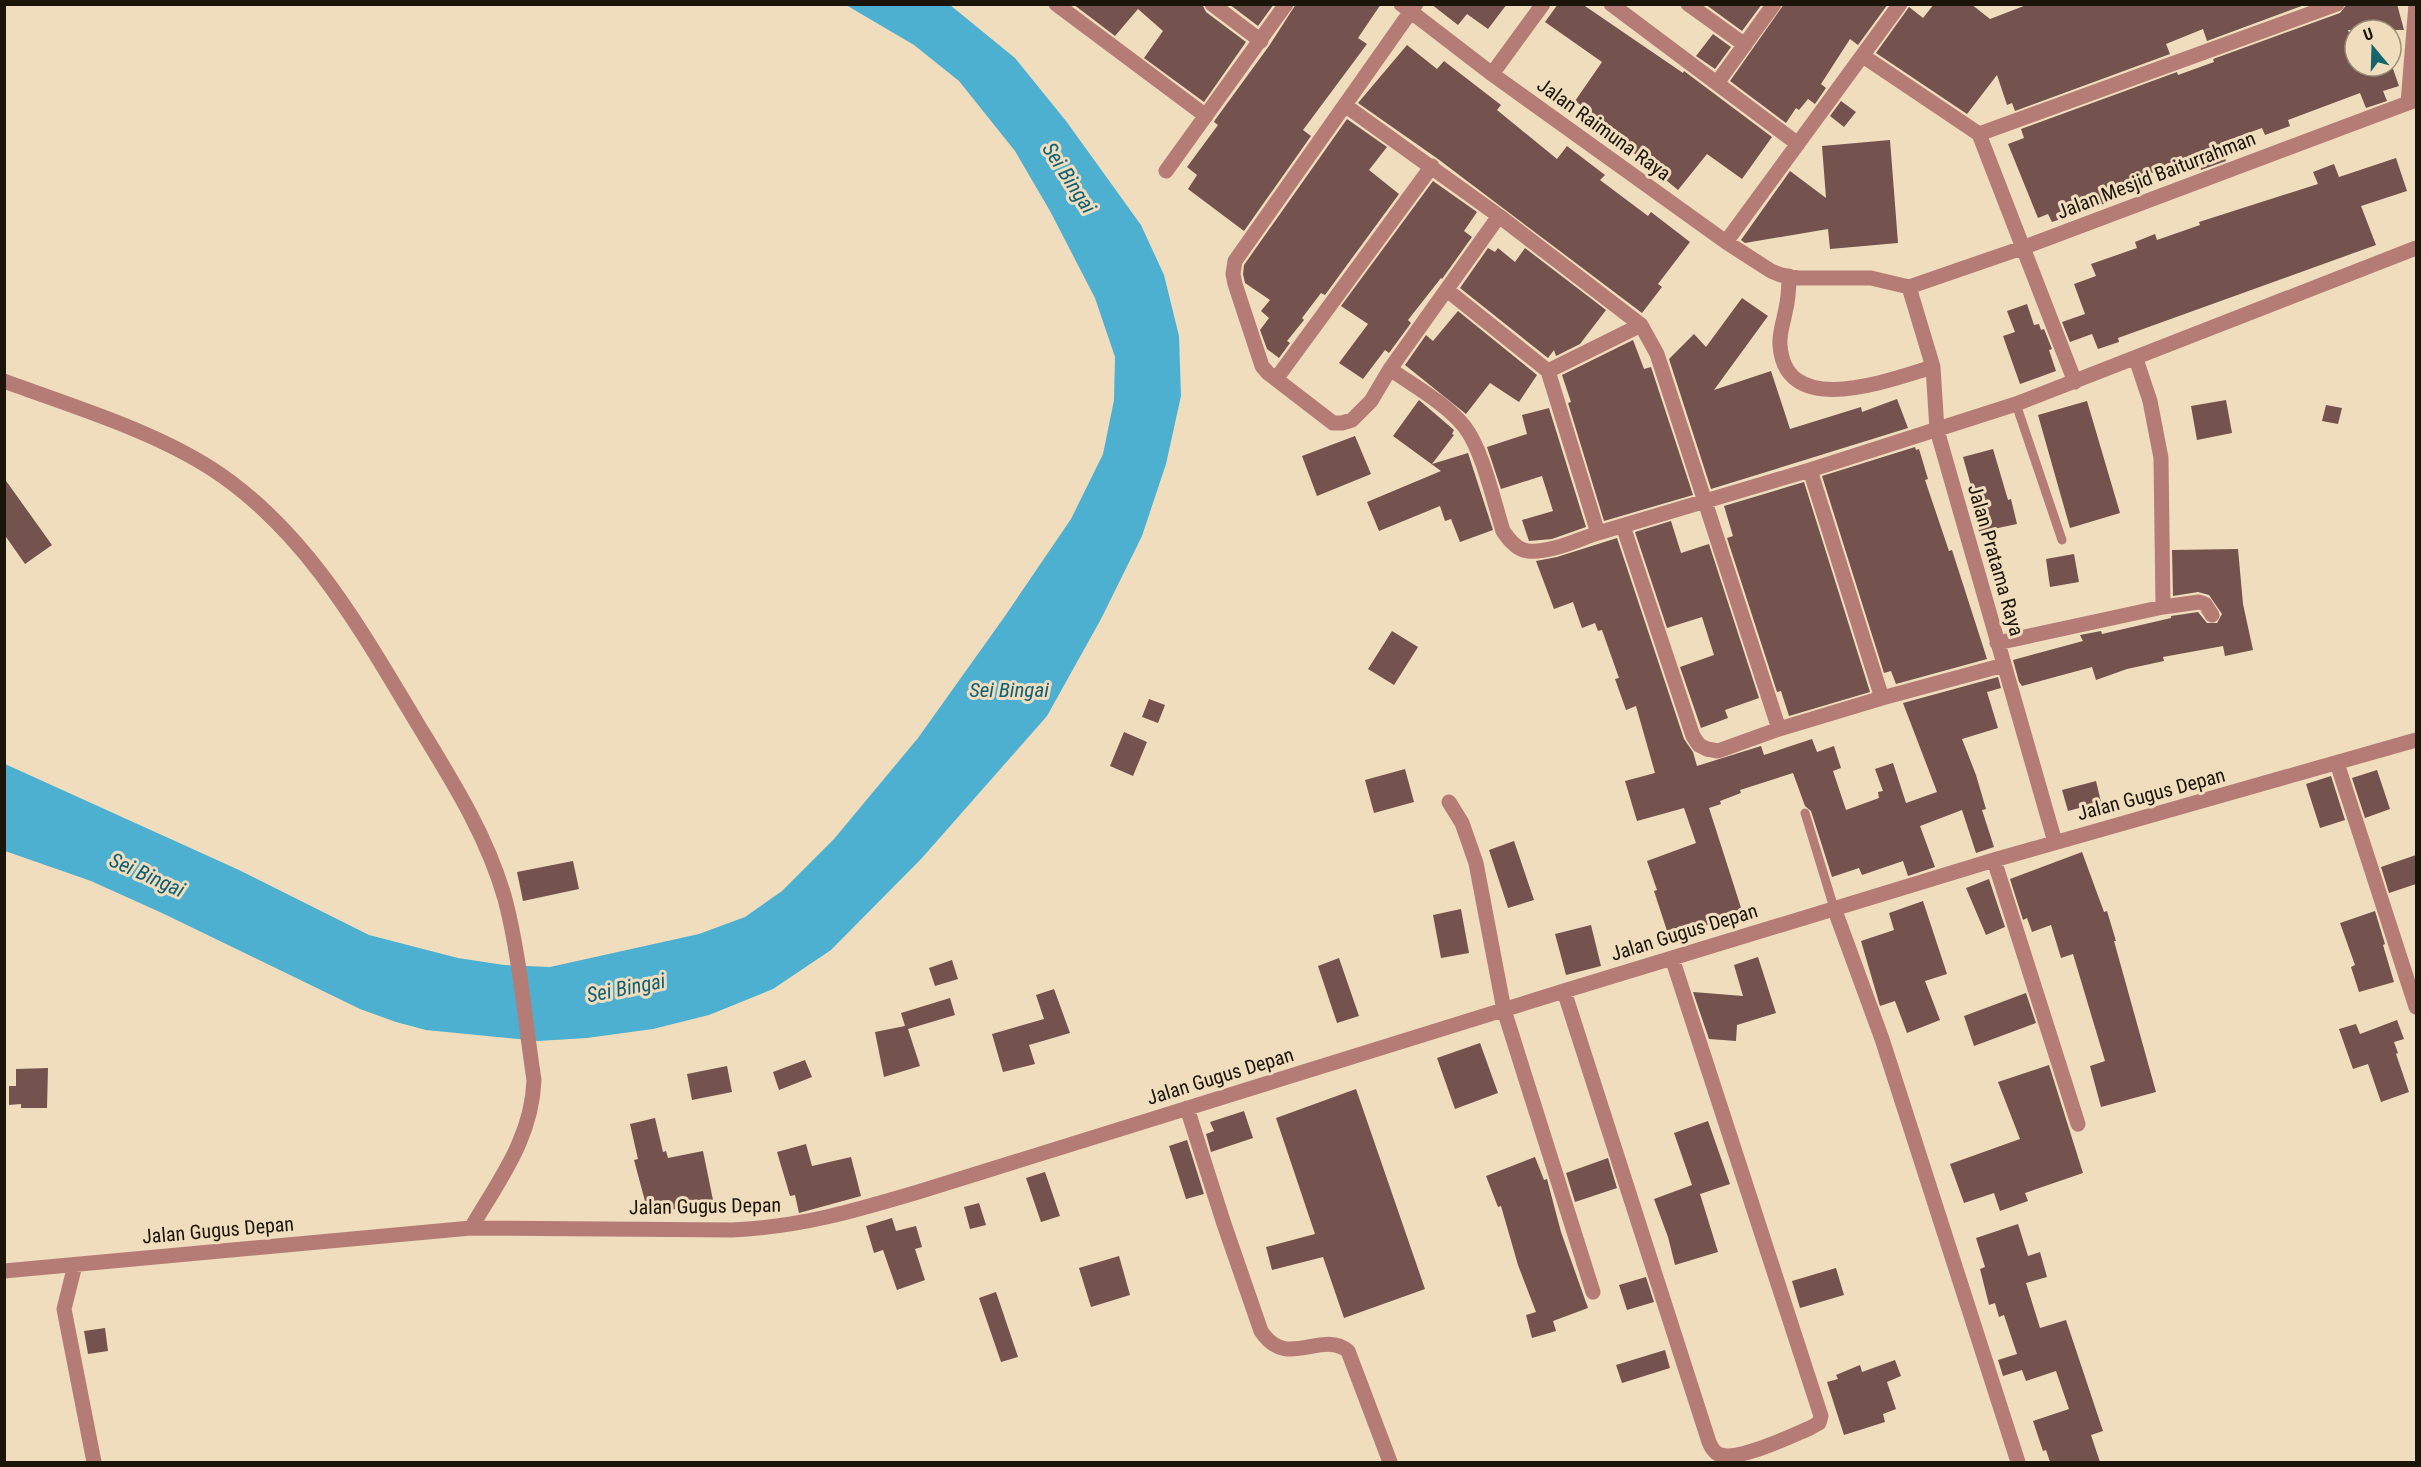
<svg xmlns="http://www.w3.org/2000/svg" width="2421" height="1467" viewBox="0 0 2421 1467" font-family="'Roboto Condensed',sans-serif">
<rect width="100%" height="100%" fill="#f0ddbe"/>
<!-- water -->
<path fill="#4db0d1" d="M846 5H950L1015 58 1066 121 1141 225 1164 275 1179 336 1181 396 1166 464 1142 536 1101 619 1047 716 922 858 831 950 773 989 709 1015 653 1029 587 1038 538 1041 426 1030 396 1022 360 1009 162 913 91 881 5 851V764L239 870 369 935 458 958 504 965 550 967 699 934 745 917 782 891 834 839 918 738 1005 616 1071 519 1103 454 1114 400 1115 357 1095 298 1050 211 1015 151 959 81 914 45Z"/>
<!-- building -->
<path fill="#74524e" d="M1073 4H1202L1206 12 1246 42 1204 102 1144 58 1163 31 1138 9 1115 36Z
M1229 4H1274L1258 26Z
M1296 4H1381L1358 38 1367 44 1303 130 1311 136 1244 231 1188 189 1197 175 1187 167 1218 125 1214 122 1215 120 1269 46Z
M1431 4H1507L1488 29 1467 14 1458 25Z
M1558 4H1582L1683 73 1684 71 1772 137 1742 179 1707 154 1678 190 1612 135 1616 130 1575 101 1602 62 1545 22Z
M1705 4H1762L1742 31Z
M1784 4H1888L1858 45 1850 39 1821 84 1826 88 1815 104 1808 99 1799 110 1796 108 1786 123 1730 81Z
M1934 4H1971L1990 19 2029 4H2307L2207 41 2203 29 2166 44 2170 54 2015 111 2012 103 2007 105 1997 75 1967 114 1876 53 1909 7 1923 18Z
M2347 4H2397L2404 30H2348L2355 48V66H2392L2399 86 2383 91 2387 101 2366 108 2360 93 2288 120 2290 126 2265 135 2262 128 2220 143 2226 161 2201 170 2196 157 2141 177 2143 182 2113 193 2115 200 2052 222 2048 214 2038 218 2008 144 2024 138 2021 129 2177 72 2178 75 2214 62 2213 59 2340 13Z
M1713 34 1731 47 1715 69 1696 56Z
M1407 45 1437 69 1444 61 1501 105 1497 110 1557 159 1567 146 1605 175 1600 180 1648 216 1651 212 1690 242 1658 284 1662 287 1642 313 1438 159 1358 103Z
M1841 101 1856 112 1844 127 1830 116Z
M1347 119 1387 147 1369 170 1399 194 1325 295 1321 293 1302 318 1304 320 1287 341 1290 343 1279 358 1267 349 1260 330 1269 318 1261 311 1270 300 1245 283 1243 274 1244 265Z
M1890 140 1898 243 1830 249 1828 229 1745 243 1741 240 1790 171 1826 198 1822 146Z
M2396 158 2407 191 2361 206 2376 245 2118 338 2119 342 2098 349 2092 334 2070 342 2062 322 2085 314 2074 284 2096 276 2091 264 2137 248 2135 242 2155 234 2157 240 2200 225 2199 222 2318 184 2313 172 2334 164 2339 177Z
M1433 181 1477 212 1464 231 1472 237 1442 279 1441 278 1408 320 1411 323 1389 353 1385 350 1363 379 1339 363 1368 324 1341 306Z
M1488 248 1495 252 1498 248 1515 262 1525 248 1606 310 1580 344 1556 356 1554 350 1548 358 1460 288Z
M1742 298 1768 316 1714 390 1771 371 1790 429 1861 407 1862 412 1897 399 1908 428 1711 489 1669 359 1694 334 1706 347Z
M2027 304 2034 325 2039 324 2041 330 2044 329 2052 349 2049 350 2056 371 2020 384 2003 336 2015 332 2007 311Z
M1458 311 1537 375 1519 402 1490 383 1466 414 1405 365 1426 335 1433 341Z
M1633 340 1644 369 1651 367 1693 495 1604 521 1568 403 1571 402 1562 375Z
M1419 400 1454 430 1452 434 1454 435 1432 464 1468 453 1493 530 1460 542 1451 519 1445 521 1440 506 1379 531 1367 502 1441 471 1393 436Z
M2226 400 2232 433 2197 440 2191 406Z
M2087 401 2120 513 2070 528 2038 415Z
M2326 405 2342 408 2338 424 2322 421Z
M1549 408 1586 527 1552 539 1529 541 1522 520 1553 511 1542 476 1501 489 1487 447 1527 434 1522 415Z
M1355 436 1371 474 1317 496 1302 456Z
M1915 447 1916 450 1919 449 1928 479 1925 480 1949 551 1952 550 1987 659 1896 684 1891 671 1884 673 1822 476Z
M1993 449 2008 500 2011 499 2017 524 1979 532 1973 508 1977 507 1963 457Z
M4 478 52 545 25 564 4 534Z
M1804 482 1870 692 1789 716 1781 691 1777 692 1727 538 1733 536 1724 506Z
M1671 521 1681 553 1709 544 1759 698 1725 710 1728 718 1701 728 1680 667 1714 655 1702 617 1667 628 1635 532Z
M1617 538 1684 739 1693 752 1697 766 1761 746 1764 755 1812 739 1817 752 1834 746 1841 768 1833 771 1846 810 1879 798 1878 792 1883 791 1875 769 1893 763 1906 803 1937 792 1903 703 1998 677 2001 688 1987 692 1998 728 1962 739 1976 775 1986 809 1982 810 1994 847 1976 853 1962 810 1920 826 1935 867 1908 876 1903 861 1862 875 1859 868 1832 877 1811 811 1805 806 1793 773 1740 790 1741 793 1720 801 1721 804 1709 808 1743 914 1669 937 1654 891 1657 890 1647 861 1696 843 1684 808 1637 821 1625 781 1655 773 1636 706 1626 710 1615 679 1619 678 1602 630 1598 631 1595 623 1582 628 1573 602 1554 609 1536 561 1557 557Z
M2238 549 2243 604 2253 650 2225 656 2223 646 2163 657 2164 661 2127 669 2096 680 2092 667 2022 686 2019 682 2013 660 2083 641 2080 635 2101 631 2102 634 2171 618V616L2198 612 2207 623H2217L2222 614 2209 595 2198 592 2173 596 2172 550Z
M2074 554 2079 582 2050 587 2046 559Z
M1392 631 1418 647 1394 685 1368 669Z
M1149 699 1165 705 1158 723 1142 717Z
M1124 732 1147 742 1133 776 1110 766Z
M1405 769 1414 802 1374 813 1365 780Z
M2377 770 2390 809 2365 818 2352 778Z
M2331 776 2345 820 2320 828 2306 784Z
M2096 781 2101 802 2068 811 2062 790Z
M1514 841 1534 900 1508 908 1489 850Z
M2082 852 2104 912 2107 911 2116 941H2114L2156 1092 2101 1107 2090 1066 2105 1061 2073 954 2061 958 2051 925 2032 932 2027 918 2023 920 2010 879Z
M2416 855V884L2389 893 2381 867Z
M573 861 579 889 523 901 517 872Z
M1989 879 2005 927 1986 935 1966 888Z
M1923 901 1947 974 1925 981 1940 1020 1907 1033 1895 1001 1880 1006 1861 941 1894 930 1889 913Z
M1461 909 1469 953 1441 958 1433 915Z
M2375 911 2385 944 2383 945 2394 982 2359 992 2351 967 2355 965 2340 923Z
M1591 925 1601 966 1566 975 1555 934Z
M1758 957 1776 1013 1737 1025 1736 1041 1709 1039 1693 992 1743 996 1734 965Z
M1339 958 1359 1016 1337 1023 1318 966Z
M952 960 958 979 935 986 929 968Z
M1054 989 1070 1033 1029 1045 1035 1064 1003 1072 992 1034 1044 1019 1036 995Z
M2026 993 2036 1023 1974 1046 1964 1016Z
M950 998 955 1015 908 1029 920 1066 884 1077 875 1032 905 1026 901 1013Z
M2397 1020 2404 1039 2394 1042 2398 1053 2396 1054 2409 1092 2381 1102 2368 1064 2353 1069 2339 1029 2356 1024 2360 1034Z
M1480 1043 1498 1093 1455 1109 1437 1058Z
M805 1060 812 1077 779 1090 773 1072Z
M2049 1065 2083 1173 2025 1193 2028 1201 2000 1211 1994 1193 1964 1203 1950 1164 2020 1139 1998 1082Z
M727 1066 732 1092 692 1100 687 1074Z
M48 1068 47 1108H21V1104L9 1105V1086H16V1069Z
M1356 1089 1425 1289 1344 1318 1323 1257 1272 1270 1266 1247 1315 1234 1276 1118Z
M1244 1111 1253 1138 1211 1152 1206 1134 1214 1131 1210 1122Z
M655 1118 663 1152 666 1151 668 1158 703 1151 714 1205 691 1210 690 1205 649 1216 634 1160 638 1159 630 1124Z
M1708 1121 1730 1184 1700 1194 1718 1252 1675 1265 1668 1237 1654 1199 1692 1185 1674 1133Z
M1187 1140 1204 1194 1186 1199 1169 1146Z
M806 1144 812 1166 851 1157 861 1196 799 1213 795 1195 790 1196 777 1152Z
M1535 1157 1544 1180 1547 1179 1561 1232 1588 1308 1553 1321 1556 1331 1532 1338 1526 1315 1536 1312 1518 1265 1501 1206 1498 1207 1486 1176Z
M1608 1158 1617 1188 1575 1202 1566 1173Z
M1045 1172 1060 1216 1041 1222 1026 1178Z
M979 1203 986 1225 970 1229 964 1207Z
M892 1218 896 1231 916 1226 922 1247 915 1249 925 1280 897 1290 883 1250 874 1253 866 1226Z
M2018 1224 2028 1256 2040 1252 2047 1277 2026 1283 2040 1328 2066 1320 2103 1431 2091 1435 2100 1462H2050L2046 1450 2043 1451 2033 1421 2069 1409 2056 1371 2026 1381 2022 1370 2003 1376 1998 1360 2017 1354 2004 1315 1999 1317 1995 1303 1989 1305 1980 1269 1985 1267 1976 1238Z
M1119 1256 1130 1295 1091 1307 1079 1268Z
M1836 1268 1844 1295 1800 1308 1792 1281Z
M1646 1277 1654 1302 1627 1310 1619 1285Z
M996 1292 1018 1357 1001 1362 979 1298Z
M105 1328 108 1351 88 1354 84 1331Z
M1665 1350 1670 1368 1622 1383 1616 1365Z
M1895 1360 1901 1376 1887 1382 1896 1409 1883 1414 1885 1422 1844 1435 1827 1382 1838 1379 1836 1375 1860 1365 1862 1372Z"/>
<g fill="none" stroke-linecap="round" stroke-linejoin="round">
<!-- lane -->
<path stroke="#b57c76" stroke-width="9" d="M2016 404 2062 540
M1805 813 1834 908"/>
<!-- street -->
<path stroke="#b57c76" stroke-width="15" d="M1056 4 1206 116
M1212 4 1261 41
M1401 4 1492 74 1726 242 1771 271 1781 275 1798 278H1871L1909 287
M1416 4 1235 261 1233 274 1235 284 1262 366 1268 373 1333 423H1342L1352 420 1371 401 1390 369 1499 216
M1611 4 1798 144
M1688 4 1745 45
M1863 56 1979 134 2075 382
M1492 74 1543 4
M1717 83 1774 4
M2408 103 2416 4
M1346 106 1499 216 1641 325 1657 354 1779 729
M1979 134 2337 4
M1166 171 1286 4
M1726 242 1900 4
M1789 276C1789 289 1788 301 1785 313 1783 324 1779 334 1780 345 1785 421 1892 379 1933 367
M1909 287 1933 367 1937 430 2055 842
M1909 287 2022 248 2416 100
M1447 290 1548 371
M2136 359 2150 401 2161 458 2163 607
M1390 369C1414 386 1445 403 1464 426 1482 448 1494 502 1503 531 1509 540 1517 550 1528 551 1551 553 1577 540 1598 533L1548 371 1641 325
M1276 379 1432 166
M4 381C71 406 152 430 212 469 306 530 361 630 417 723 451 779 487 835 505 899 520 956 525 1022 534 1080 532 1138 499 1180 471 1228
M1810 470 1882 698
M1623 526 1693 736 1699 745 1707 749 1718 751 1779 729 1882 698 2004 665
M1598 533 1810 470 2016 404 2416 248
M1997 643 2163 607 2199 602 2205 604 2212 615
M2337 763 2416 1007
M1449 802 1462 823 1476 863 1504 1010 1593 1292
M1994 860 2078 1124
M1834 908 1882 1039 2018 1462
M1564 991 1709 1442C1711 1447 1713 1451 1718 1454 1736 1463 1791 1436 1810 1428L1819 1423 1821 1416 1672 958
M1187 1108 1224 1224 1261 1331C1287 1371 1321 1329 1348 1351L1390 1462
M75 1265 64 1309 94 1462
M4 1271 471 1228 732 1230C800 1227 854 1211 918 1192L1564 991 1994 860 2416 740"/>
</g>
<g text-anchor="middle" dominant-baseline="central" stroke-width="6" stroke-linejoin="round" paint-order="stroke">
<!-- street labels -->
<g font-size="20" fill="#1b1409" stroke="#f0ddbe">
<text transform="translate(1604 129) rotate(36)">Jalan Raimuna Raya</text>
<text transform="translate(2156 175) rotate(-21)">Jalan Mesjid Baiturrahman</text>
<text transform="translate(1996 560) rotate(74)">Jalan Pratama Raya</text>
<text transform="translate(2151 794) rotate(-15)">Jalan Gugus Depan</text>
<text transform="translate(1684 932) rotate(-17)">Jalan Gugus Depan</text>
<text transform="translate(1220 1076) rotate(-17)">Jalan Gugus Depan</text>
<text transform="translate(705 1206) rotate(-1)">Jalan Gugus Depan</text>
<text transform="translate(218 1230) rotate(-5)">Jalan Gugus Depan</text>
</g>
<!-- water labels -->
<g font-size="21" font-style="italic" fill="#0f6076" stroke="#f0ddbe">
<text transform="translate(1069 178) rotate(57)">Sei Bingai</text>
<text x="1009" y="690">Sei Bingai</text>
<text transform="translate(147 875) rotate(24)">Sei Bingai</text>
<text transform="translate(626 988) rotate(-11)">Sei Bingai</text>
</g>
</g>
<!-- border -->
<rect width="2421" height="1467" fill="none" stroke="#1b1409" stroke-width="12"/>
<!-- north arrow -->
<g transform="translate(2373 48) rotate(341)"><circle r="28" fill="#f0ddbe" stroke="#9b8d76" stroke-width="1.5"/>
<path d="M0-4.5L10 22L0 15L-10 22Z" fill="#16646c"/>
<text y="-9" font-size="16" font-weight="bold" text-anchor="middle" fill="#1b1409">U</text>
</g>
</svg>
